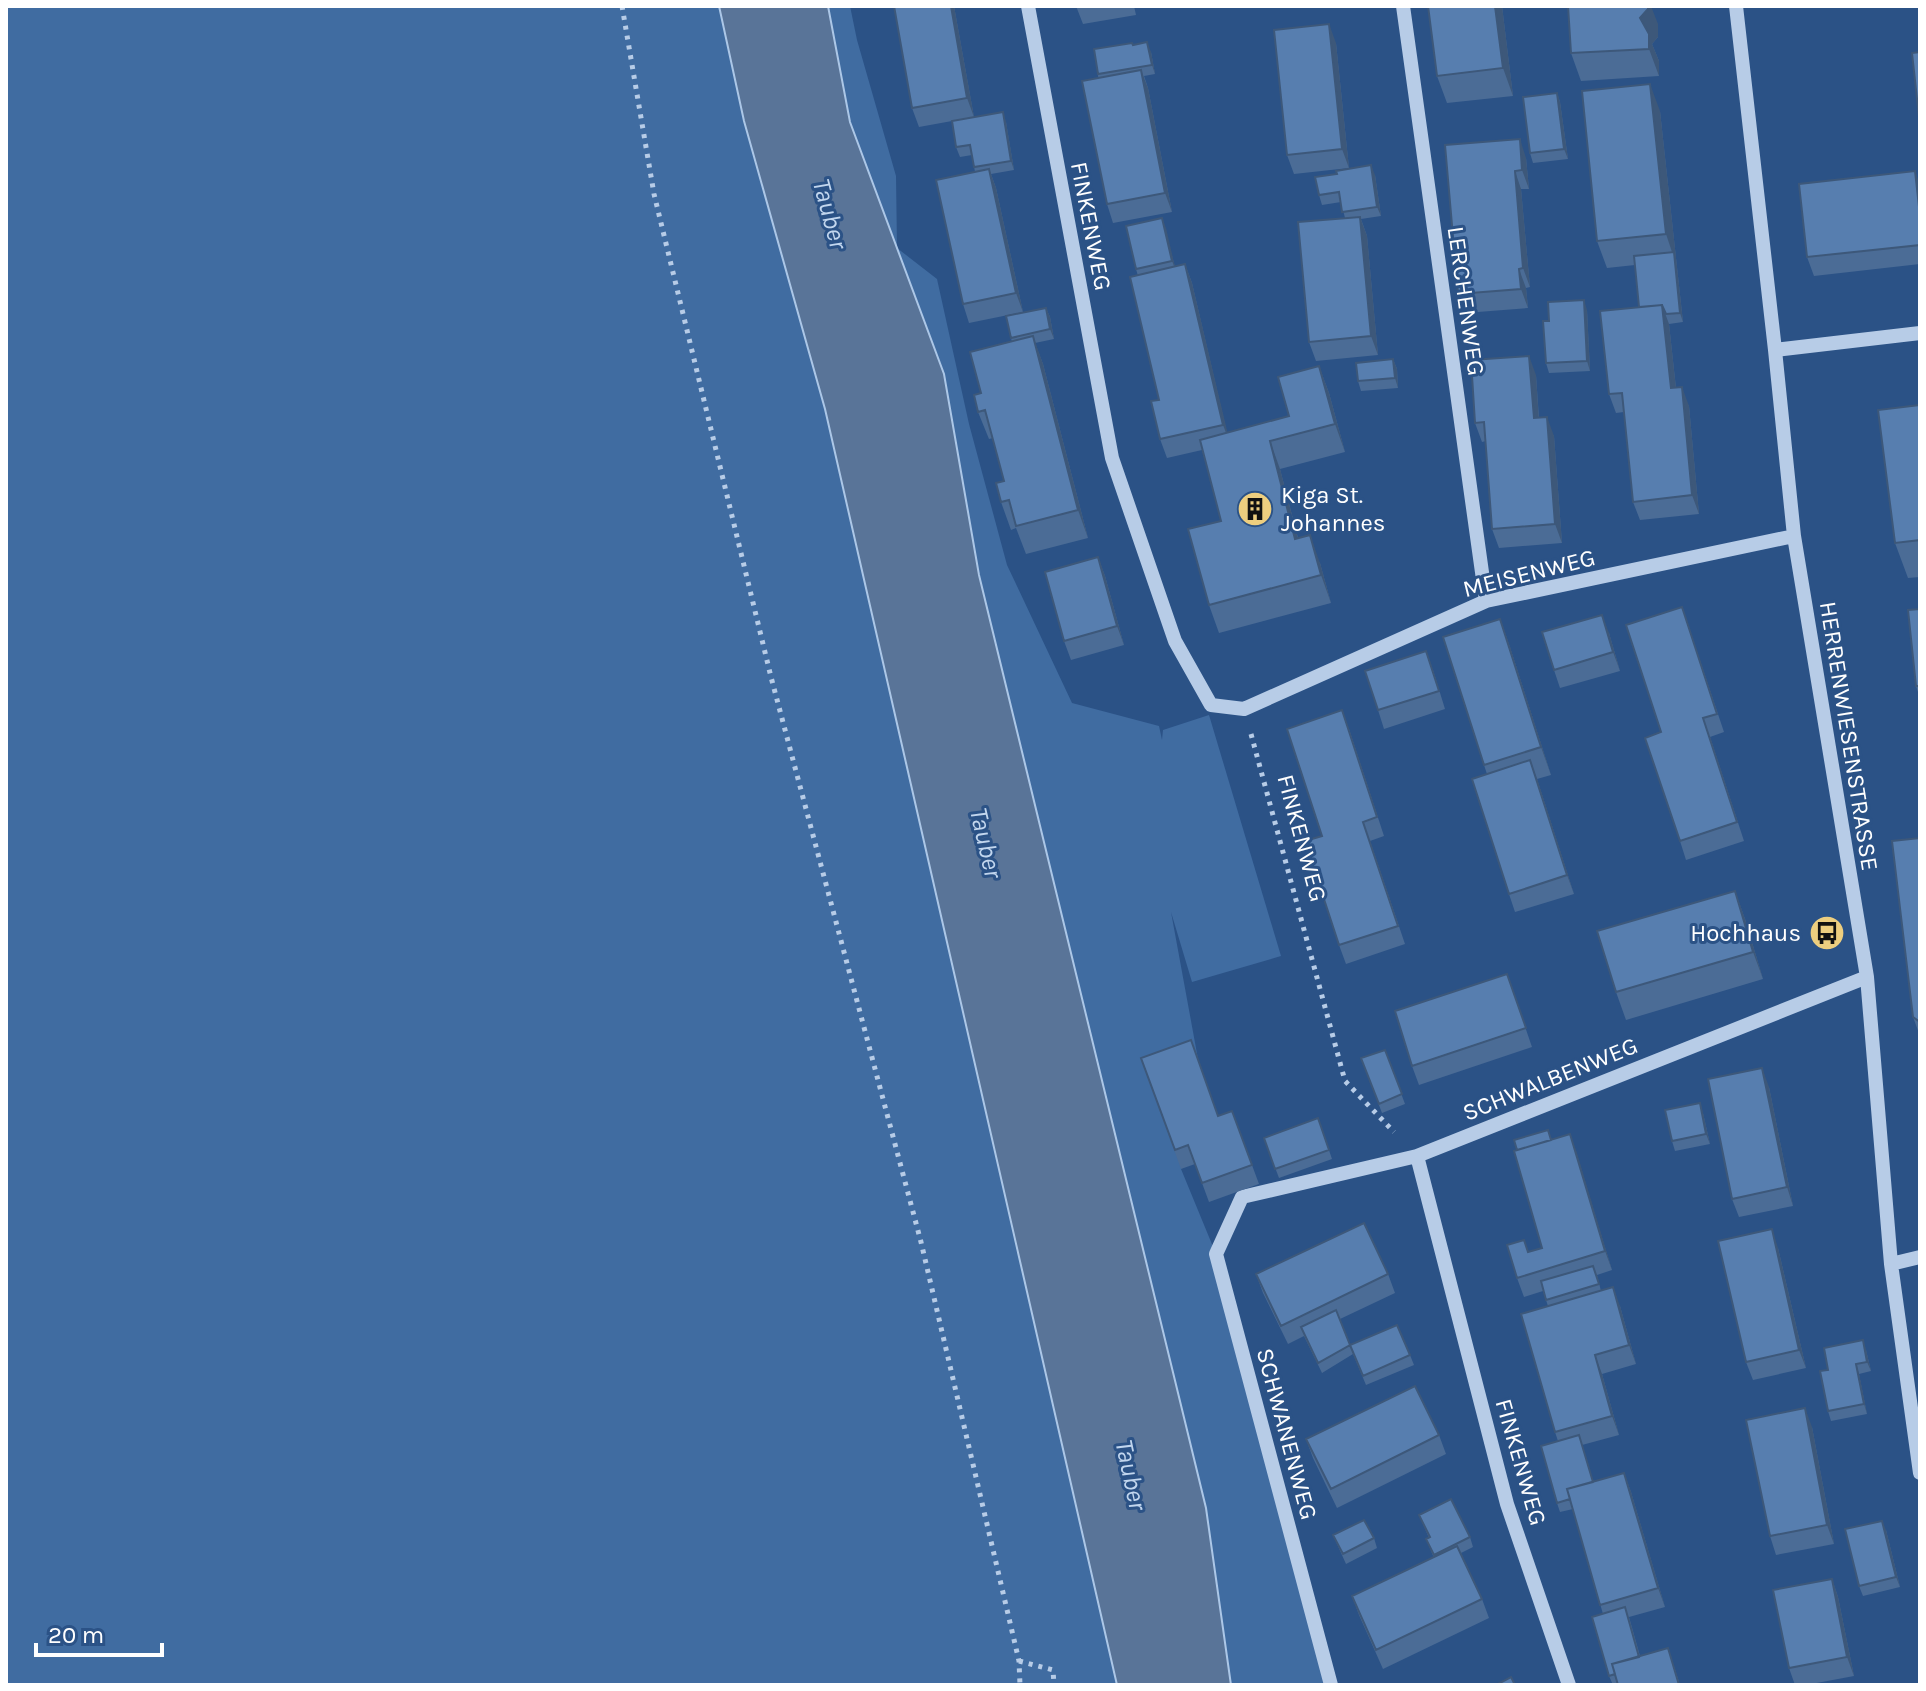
<svg xmlns="http://www.w3.org/2000/svg" width="1926" height="1691" viewBox="0 0 1926 1691" font-family="Karla,sans-serif">
<rect width="100%" height="100%" fill="#2b5286"/>
<!-- green -->
<path fill="#406ca1" d="M6 6H719L744 121 825 409 1117 1685H6Z
M828 6H850L857 40 896 176 897 248 937 279 969 424 1007 565 1072 703 1159 726 1162 740 1163 730 1209 715 1281 956 1192 982 1171 912 1198 1059 1181 1169 1216 1254 1331 1685H1231L1206 1508 979 575 942 367 850 122Z"/>
<!-- water -->
<path fill="#597498" stroke="#acc7e7" stroke-width="2" d="M719 6H828L850 122 944 374 979 575 1206 1508 1231 1685H1117L825 409 744 121Z"/>
<g fill="none" stroke-linecap="round" stroke-linejoin="round">
<!-- path -->
<path stroke="#b7cce7" stroke-width="5" stroke-dasharray="4 6" stroke-linecap="butt" d="M622 6 654 194 771 677 921 1242 1019 1661 1020 1685
M1251 734 1345 1081 1394 1132
M1019 1661 1053 1670 1054 1685"/>
<!-- minor -->
<path stroke="#b7cce7" stroke-width="14" d="M1028 6 1112 458 1175 641 1211 705 1244 709 1486 601 1794 536
M1403 6 1486 601
M1736 6 1775 350 1794 536 1867 977 1891 1264 1920 1473
M1775 350 1920 333
M1417 1156 1507 1504 1569 1685
M1891 1264 1920 1257
M1331 1685 1216 1254 1242 1197 1417 1156 1867 977"/>
</g>
<!-- wall -->
<path fill="#4b6c96" d="M954 6 974 117 919 127 912 108Z
M1076 6H1134L1136 15 1083 24Z
M1502 6 1513 96 1447 103 1437 76Z
M1658 24V37L1652 44 1659 61V76L1581 81 1571 53Z
M1336 43 1349 168 1294 174 1287 155Z
M1133 45 1151 52 1155 74 1144 76 1148 88 1172 212 1113 223 1107 204 1098 74Z
M1557 93 1560 102 1568 159 1533 163 1530 153Z
M1660 111 1683 322 1669 324 1676 388 1689 406 1699 514 1640 520 1633 502 1624 412 1616 413 1609 394 1639 307 1635 265 1607 268 1597 241Z
M1006 122 1014 170 991 174 996 188 1023 312 969 323 963 304 975 172 972 155 960 157 956 147Z
M1445 145 1526 158 1529 189H1521L1530 287 1526 288 1528 308 1465 313 1458 294Z
M1375 175 1381 216 1361 219 1367 236 1378 355 1316 361 1309 342 1345 218 1341 202 1322 205 1319 195Z
M1920 185V264L1814 276 1807 257Z
M1162 218 1175 267 1185 264 1192 283 1227 433 1289 416 1319 366 1329 393 1345 452 1280 469 1298 538 1320 563 1331 603 1219 633 1209 605 1221 521 1202 450 1167 458 1160 439 1159 400 1138 276 1136 269Z
M1046 308 1050 317 1054 339 1035 343 1043 364 1088 538 1026 554 1016 528 1011 530 1001 502 1004 481 993 438 989 439 978 412 981 393 1012 342 1011 338Z
M1587 310 1590 371 1549 373 1546 363 1549 321Z
M1393 359 1397 369 1398 388 1361 391 1358 381Z
M1536 375 1539 418 1554 436 1562 543 1499 548 1492 529 1486 441 1482 442 1475 423Z
M1920 405V577L1908 578 1895 543Z
M1098 557 1105 576 1124 645 1071 660 1064 641Z
M1682 607 1724 732 1710 737 1744 841 1686 860 1680 841 1661 732Z
M1920 609V698L1916 686Z
M1500 619 1510 647 1551 775 1537 779 1574 894 1515 912 1509 894 1487 774 1484 765Z
M1609 633 1620 671 1560 688 1554 670Z
M1433 670 1445 709 1384 729 1378 710Z
M1349 729 1384 836 1370 841 1405 944 1346 964 1339 945 1322 836Z
M1920 838V1036L1913 1017Z
M1735 891 1745 919 1763 979 1626 1020 1616 992Z
M1507 974 1532 1047 1419 1085 1412 1066Z
M1385 1050 1405 1104 1382 1113 1361 1058Z
M1141 1058 1218 1116 1232 1111 1259 1184 1209 1202 1195 1164 1181 1169Z
M1769 1087 1793 1206 1739 1217 1732 1199Z
M1703 1113 1710 1144 1675 1151 1672 1141Z
M1318 1118 1332 1159 1279 1178 1264 1138Z
M1570 1134 1612 1270 1597 1275 1601 1291 1620 1306 1636 1364 1602 1374 1619 1435 1582 1445 1593 1482 1624 1473 1631 1492 1665 1607 1629 1617 1640 1656 1668 1648 1680 1685H1618V1684L1613 1685 1609 1676 1603 1614 1573 1509 1560 1512 1557 1503 1558 1441 1555 1432 1548 1306 1543 1291 1524 1297 1517 1278 1528 1252 1542 1248 1551 1140Z
M1778 1248 1806 1368 1753 1380 1746 1362Z
M1256 1274H1388L1395 1293 1340 1319 1350 1345 1410 1355 1414 1365 1366 1385 1353 1354 1322 1373 1304 1336 1288 1344 1263 1293Z
M1866 1350 1871 1371 1859 1374 1867 1414 1831 1421 1828 1411V1370Z
M1812 1427 1834 1544 1776 1555 1770 1536Z
M1439 1435 1446 1454 1337 1508 1313 1458 1306 1439Z
M1419 1515 1470 1537 1473 1547 1461 1553 1482 1599 1489 1618 1383 1669 1359 1615 1352 1596 1434 1558 1426 1539 1429 1538Z
M1886 1530 1900 1587 1863 1596 1859 1586Z
M1333 1535 1374 1538 1377 1548 1346 1564Z
M1832 1579 1838 1597 1854 1676 1806 1685H1795L1789 1668Z"/>
<!-- shaded-wall -->
<path fill="#3d587a" d="M951 6H954L974 117 967 98Z
M1495 6H1502L1513 96 1503 68Z
M1648 6H1651L1658 24V37L1652 44 1659 61V76L1649 49 1640 18Z
M1329 24 1336 43 1349 168 1342 149Z
M1147 42 1151 52 1155 74 1152 65Z
M1141 70 1148 88 1172 212 1165 193Z
M1650 84 1660 111 1683 322 1680 313 1674 258 1666 234Z
M1557 93 1560 102 1568 159 1564 149Z
M1003 112 1006 122 1014 170 1011 161Z
M1520 139 1526 158 1529 189 1522 170Z
M1371 165 1375 175 1381 216 1377 207Z
M989 169 996 188 1023 312 1016 293Z
M1515 171 1521 189 1530 287 1523 268Z
M1915 171 1920 185V216Z
M1360 217 1367 236 1378 355 1371 336Z
M1162 218 1166 228 1176 271 1172 261Z
M1185 264 1192 283 1230 443 1223 425Z
M1519 269 1526 288 1528 308 1521 289Z
M1584 300 1587 310 1590 371 1587 361Z
M1662 305 1669 324 1678 407 1671 388Z
M1046 308 1050 317 1054 339 1050 329Z
M1033 336 1043 364 1088 538 1078 510Z
M1529 356 1536 375 1540 437 1534 418Z
M1393 359 1397 369 1398 388 1395 378Z
M1319 366 1329 393 1345 452 1335 424Z
M1682 387 1689 406 1699 514 1692 495Z
M1547 417 1554 436 1562 543 1555 524Z
M1270 441 1280 469 1305 566 1295 539Z
M1310 535 1320 563 1331 603 1321 575Z
M1098 557 1105 576 1124 645 1117 626Z
M1602 615 1609 633 1620 671 1613 652Z
M1500 619 1510 647 1551 775 1541 747Z
M1530 760 1537 779 1574 894 1567 875Z
M1735 891 1745 919 1763 979 1753 952Z
M1762 1068 1769 1087 1793 1206 1787 1187Z
M1700 1103 1703 1113 1710 1144 1706 1134Z
M1570 1134 1577 1153 1612 1270 1605 1251Z
M1772 1229 1778 1248 1806 1368 1799 1350Z
M1613 1287 1620 1306 1636 1364 1629 1345Z
M1863 1340 1866 1350 1871 1371 1867 1362Z
M1595 1355 1602 1374 1619 1435 1612 1416Z
M1856 1364 1859 1374 1867 1414 1864 1404Z
M1805 1408 1812 1427 1834 1544 1827 1525Z
M1624 1473 1631 1492 1665 1607 1658 1588Z
M1882 1521 1886 1530 1900 1587 1896 1577Z
M1832 1579 1838 1597 1854 1676 1847 1657Z"/>
<!-- building -->
<path fill="#577eaf" stroke="#3d587a" stroke-width="2" d="M894 6H951L967 98 912 108Z
M1428 6H1495L1503 68 1437 76Z
M1568 6H1648V9L1640 18 1649 34V49L1571 53Z
M1329 24 1342 149 1287 155 1274 30Z
M1147 42 1152 65 1098 74 1094 49 1132 43 1133 45Z
M1920 52V126L1912 53Z
M1141 70 1165 193 1107 204 1082 81Z
M1650 84 1666 234 1597 241 1582 91Z
M1557 93 1564 149 1530 153 1523 97Z
M1003 112 1011 161 974 167 970 145 956 147 952 121Z
M1520 139 1522 170 1515 171 1523 268 1519 269 1521 289 1458 294 1445 145Z
M1371 165 1377 207 1342 212 1339 192 1319 195 1315 177 1337 174 1336 171Z
M989 169 1016 293 963 304 936 180Z
M1915 171 1920 216V245L1807 257 1799 184Z
M1360 217 1371 336 1309 342 1298 222Z
M1162 218 1172 261 1136 269 1126 226Z
M1674 252 1680 313 1666 314 1662 305 1639 307 1634 256Z
M1185 264 1223 425 1160 439 1151 401 1159 400 1130 277Z
M1584 300 1587 361 1546 363 1543 321H1549L1548 302Z
M1662 305 1671 388 1682 387 1692 495 1633 502 1622 393 1609 394 1600 311Z
M1046 308 1050 329 1011 338 1006 316Z
M1033 336 1078 510 1016 526 1009 500 1001 502 996 483 1004 481 985 410 978 412 974 395 981 393 970 352Z
M1529 356 1534 418 1547 417 1555 524 1492 529 1484 422 1475 423 1471 360Z
M1393 359 1395 378 1358 381 1356 363Z
M1319 366 1335 424 1270 441 1295 539 1310 535 1321 575 1209 605 1188 529 1221 521 1200 440 1289 416 1278 377Z
M1920 405V540L1895 543 1878 410Z
M1098 557 1117 626 1064 641 1045 572Z
M1682 607 1717 714 1703 718 1737 822 1680 841 1645 738 1661 732 1626 625Z
M1920 609V686H1916L1908 610Z
M1602 615 1613 652 1554 670 1542 632Z
M1500 619 1541 747 1484 765 1443 637Z
M1426 651 1439 691 1378 710 1365 671Z
M1342 710 1377 817 1363 822 1398 926 1339 945 1305 841 1322 836 1287 729Z
M1530 760 1567 875 1509 894 1472 779Z
M1920 838V1022L1913 1017 1892 841Z
M1735 891 1753 952 1616 992 1597 931Z
M1507 974 1526 1028 1412 1066 1395 1011Z
M1191 1040 1218 1116 1232 1111 1252 1165 1202 1183 1188 1145 1175 1150 1141 1058Z
M1385 1050 1402 1094 1379 1104 1361 1058Z
M1762 1068 1787 1187 1732 1199 1708 1079Z
M1700 1103 1706 1134 1672 1141 1665 1110Z
M1318 1118 1329 1150 1275 1169 1264 1138Z
M1548 1130 1551 1140 1517 1150 1514 1140Z
M1570 1134 1605 1251 1517 1278 1507 1245 1524 1240 1528 1252 1542 1248 1514 1151Z
M1364 1223 1388 1274 1281 1326 1256 1274Z
M1772 1229 1799 1350 1746 1362 1718 1241Z
M1593 1266 1599 1284 1546 1300 1541 1281Z
M1613 1287 1629 1345 1595 1355 1612 1416 1555 1432 1521 1314Z
M1336 1310 1350 1345 1318 1363 1301 1327Z
M1397 1325 1410 1355 1363 1376 1350 1345Z
M1863 1340 1867 1362 1856 1364 1864 1404 1828 1411 1820 1371 1828 1370 1824 1348Z
M1415 1386 1439 1435 1331 1489 1306 1439Z
M1805 1408 1827 1525 1770 1536 1746 1420Z
M1579 1435 1593 1482 1567 1489 1570 1499 1557 1503 1541 1446Z
M1624 1473 1658 1588 1600 1605 1567 1489Z
M1451 1499 1470 1537 1434 1555 1426 1539 1430 1537 1419 1515Z
M1364 1520 1374 1538 1343 1554 1333 1535Z
M1882 1521 1896 1577 1859 1586 1845 1529Z
M1457 1546 1482 1599 1376 1650 1352 1596Z
M1832 1579 1847 1657 1789 1668 1773 1590Z
M1625 1607 1639 1657 1612 1664 1615 1674 1609 1676 1592 1617Z
M1668 1648 1679 1685H1618L1612 1664Z
M1511 1677 1515 1685H1496Z"/>
<!-- icons -->
<defs>
<symbol id="building-disc" viewBox="-11 -11 22 22"><circle r="9.5" fill="#edce7f" stroke="#2b5286"/><path d="M-4-6H4V6H1V3H-1V6H-4ZM-2.5-4.3h1.7v1.8h-1.7ZM.8-4.3h1.7v1.8H.8ZM-2.5-1h1.7V.8h-1.7ZM.8-1h1.7V.8H.8Z" fill="#111"/></symbol>
<symbol id="bus-disc" viewBox="-11 -11 22 22"><circle r="9.5" fill="#edce7f" stroke="#2b5286"/><path d="M-5-6H5V4H4V6H2V4H-2V6H-4V4H-5ZM-3.5-4V0h7V-4ZM-3.5 1.2v1.5H-2V1.2ZM2 1.2v1.5H3.5V1.2Z" fill="#111"/></symbol>
</defs>
<g fill-rule="evenodd">
<use href="#building-disc" x="1235" y="489" width="40" height="40"/>
<use href="#bus-disc" x="1807" y="913" width="40" height="40"/>
</g>
<g text-anchor="middle" dominant-baseline="central" stroke-width="6" stroke-linejoin="round" paint-order="stroke">
<!-- street labels -->
<g font-size="24" fill="#fff" stroke="#2b5286">
<text transform="translate(1091 226) rotate(79)">FINKENWEG</text>
<text transform="translate(1466 301) rotate(82)">LERCHENWEG</text>
<text transform="translate(1529 573) rotate(-14)">MEISENWEG</text>
<text transform="translate(1849 736) rotate(81)">HERRENWIESENSTRASSE</text>
<text transform="translate(1302 838) rotate(75)">FINKENWEG</text>
<text transform="translate(1550 1079) rotate(-22)">SCHWALBENWEG</text>
<text transform="translate(1287 1434) rotate(75)">SCHWANENWEG</text>
<text transform="translate(1521 1462) rotate(74)">FINKENWEG</text>
</g>
<!-- poi labels -->
<g font-size="24" fill="#fff" stroke="#2b5286" text-anchor="start">
<text x="1281" y="495">Kiga St.<tspan x="1281" dy="28">Johannes</tspan></text>
<text x="1801" y="933" text-anchor="end">Hochhaus</text>
</g>
<!-- water labels -->
<g font-size="26" font-style="italic" fill="#c2d6ee" stroke="#2b5286">
<text transform="translate(830 214) rotate(75)">Tauber</text>
<text transform="translate(986 843) rotate(77)">Tauber</text>
<text transform="translate(1131 1475) rotate(78)">Tauber</text>
</g>
</g>
<!-- border -->
<rect width="1926" height="1691" fill="none" stroke="#ffffff" stroke-width="16"/>
<!-- scale -->
<path d="M36 1643v12h126v-12" fill="none" stroke="#ffffff" stroke-width="4"/>
<text x="48" y="1643" font-size="24" fill="#ffffff" stroke="#2b5286" stroke-width="6" paint-order="stroke">20 m</text>
</svg>
